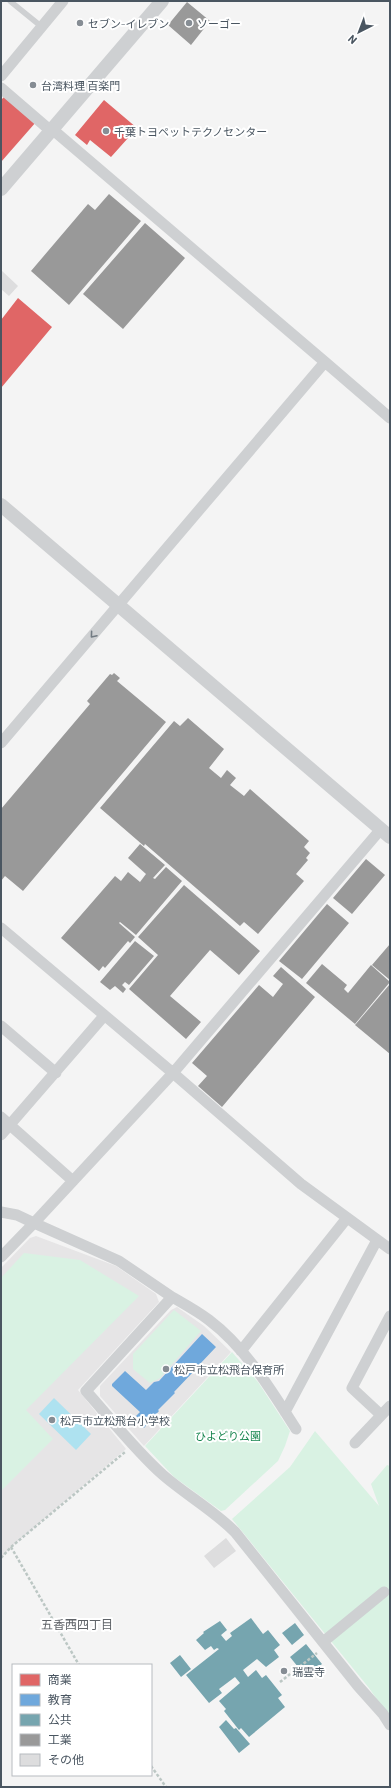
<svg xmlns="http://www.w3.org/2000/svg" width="391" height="1788" viewBox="0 0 391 1788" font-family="Barlow,'Noto Sans JP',sans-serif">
<rect width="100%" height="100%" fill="#f4f4f4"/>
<!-- education -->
<path fill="#e6e5e6" d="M36 1236 116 1266 156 1294 159 1302 78 1390 126 1449 11 1547 1 1558V1268L30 1238Z
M177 1307 204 1326 231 1352 144 1446 100 1396V1386L171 1310Z"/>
<!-- green -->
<path fill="#d9f2e3" d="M24 1253 80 1260 139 1296 26 1410 53 1439 1 1491V1278Z
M174 1310 201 1331 160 1378 150 1383 133 1369V1354Z
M232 1352 258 1382 290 1431 285 1446 278 1461 225 1510 221 1511 174 1477 145 1446Z
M315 1431 379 1506 371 1484 387 1465 390 1466V1718L369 1688 232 1519 290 1467Z"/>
<!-- water -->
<path fill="#aee2f0" d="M54 1398 91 1434 76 1450 39 1414Z"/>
<!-- shops -->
<path fill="#e06666" d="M4 97 36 122 1 162V100Z
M104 100 137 128 111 157 90 140 87 145 75 135Z
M18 298 52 327 1 388V320Z"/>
<!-- schools -->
<path fill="#6fa8dc" d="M202 1334 216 1347 199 1365 200 1367 195 1373 194 1371 174 1392 175 1393 158 1410 159 1411 144 1428 138 1423 141 1420 136 1416 140 1412 112 1386V1384L125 1371 146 1390 154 1382 159 1381Z"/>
<!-- public -->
<path fill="#76a5af" d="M251 1618 263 1634 268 1630 280 1645 274 1650 279 1657 266 1667 257 1659 243 1670 248 1677 256 1670 262 1678 266 1675 282 1695 278 1698 285 1707 249 1737 241 1728 239 1730 224 1711 226 1709 219 1701 240 1683 235 1677 219 1689 222 1693 209 1703 186 1675 219 1649 217 1648 214 1650 211 1646 205 1650 196 1640 204 1633 203 1632 220 1621 227 1630 221 1635 226 1641 232 1636 230 1633Z
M295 1623 304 1635 292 1645 282 1633Z
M306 1644 322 1664 306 1677 290 1657Z
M180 1655 191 1669 181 1677 170 1663Z
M226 1720 234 1729 236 1728 250 1744 239 1753 219 1727Z"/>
<!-- industry -->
<path fill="#999" d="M187 2 210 21 191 45 168 25Z
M109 194 141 221 69 305 31 271 88 204 95 210Z
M145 223 185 258 123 329 83 294Z
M114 673 120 678 117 681 166 722 23 891 5 876 1 881V809L90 704 87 701 110 674 112 675Z
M188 718 224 749 209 768 221 778 227 770 236 778 230 785 244 796 250 789 309 841 304 847 310 853 306 858 308 860 296 874 304 881 258 934 244 922 240 926 145 844 144 846 100 808 174 721 180 726Z
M140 844 165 865 153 878 155 879 166 867 182 881 136 935 120 922 119 923 135 937 130 943 128 941 105 968 103 966 99 971 61 938 115 876 121 881 128 872 140 882 146 874 128 858Z
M366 859 385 875 352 914 333 898Z
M184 885 260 951 239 975 210 950 170 996 201 1022 186 1039 129 989 158 955 138 937Z
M327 904 349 923 302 979 279 961Z
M135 941 154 956 129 985 125 982 122 985 126 989 123 993 115 986 110 990 100 982Z
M390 944V980L372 965Z
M322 964 347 985 344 989 348 993 371 965 390 982 355 1024 306 983Z
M281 967 315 997 222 1107 198 1086 207 1076 192 1063 259 985 273 997 283 984 273 976Z
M390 984V1054L355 1025Z"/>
<!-- building -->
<path fill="#ddddde" d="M1 270 18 286 9 296 1 289Z
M226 1538 236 1551 214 1568 204 1556Z"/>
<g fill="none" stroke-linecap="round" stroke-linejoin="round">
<!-- path -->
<path stroke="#bcc7c4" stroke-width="2.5" stroke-dasharray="3 2" stroke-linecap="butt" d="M11 1547 79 1665
M1 1558 11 1547 125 1452
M280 1682 317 1653
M151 1766 166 1787"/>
<!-- service -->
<path stroke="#ced0d2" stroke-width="5.5" d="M10 1 42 27"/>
<!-- minor -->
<path stroke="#ced0d2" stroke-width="11" d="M1 76 63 1
M1 88 51 131
M325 362 390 418
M1 743 325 362 52 129
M1 928 173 1073 301 1184 390 1249
M1 1026 56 1073
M1 1117 73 1181
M1 1135 104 1016
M1 1212 17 1215 34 1223 173 1073 381 829
M1 1257 34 1223 119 1261 172 1297 86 1391C111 1419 135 1450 163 1475 186 1495 213 1510 235 1532L358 1686 383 1714 390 1725
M172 1297C184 1304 197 1311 209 1320 246 1348 271 1390 296 1429
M241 1351 347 1218
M285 1412 377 1240
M381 1415 352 1388 390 1316
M355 1443 390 1406
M323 1642 384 1592"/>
<!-- tertiary -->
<path stroke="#ced0d2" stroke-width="14" d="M1 189 162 1
M1 505 390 837"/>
</g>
<!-- one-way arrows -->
<defs><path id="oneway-chevron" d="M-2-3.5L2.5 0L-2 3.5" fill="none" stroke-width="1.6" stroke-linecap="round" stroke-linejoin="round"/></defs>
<use stroke="#727b83" href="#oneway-chevron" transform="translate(93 635) rotate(130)"/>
<!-- markers -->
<g fill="#868d94" stroke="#fff" stroke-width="1.5">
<circle cx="80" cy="23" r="4"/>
<circle cx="189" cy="23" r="4"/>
<circle cx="33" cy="85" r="4"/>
<circle cx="106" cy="131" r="4"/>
<circle cx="166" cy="1369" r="4"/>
<circle cx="52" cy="1420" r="4"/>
<circle cx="284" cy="1671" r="4"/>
</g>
<g text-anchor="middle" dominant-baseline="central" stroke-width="4" stroke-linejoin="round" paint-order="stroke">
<!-- poi labels -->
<g font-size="11" fill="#4a5661" stroke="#fff" text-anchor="start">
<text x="88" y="23">セブン-イレブン</text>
<text x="197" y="23">ソーゴー</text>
<text x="41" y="85">台湾料理 百楽門</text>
<text x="114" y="131">千葉トヨペットテクノセンター</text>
<text x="174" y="1369">松戸市立松飛台保育所</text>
<text x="60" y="1420">松戸市立松飛台小学校</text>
<text x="292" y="1671">瑞雲寺</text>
</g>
<!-- park labels -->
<g font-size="11" fill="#17864f" stroke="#fff">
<text x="228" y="1435">ひよどり公園</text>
</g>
<!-- neighbourhood labels -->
<g font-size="12" fill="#5f6368" stroke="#fff">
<text x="77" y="1624">五香西四丁目</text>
</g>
</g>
<!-- border -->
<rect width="391" height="1788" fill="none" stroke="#4a5661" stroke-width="4"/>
<!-- legend -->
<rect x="12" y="1664" width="140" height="112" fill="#ffffff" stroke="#b7bbc0"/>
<rect x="20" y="1674" width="20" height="12" fill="#e06666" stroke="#b7bbc0"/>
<text x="48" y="1684" font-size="12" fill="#4a5661">商業</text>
<rect x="20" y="1694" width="20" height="12" fill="#6fa8dc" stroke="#b7bbc0"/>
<text x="48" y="1704" font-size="12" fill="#4a5661">教育</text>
<rect x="20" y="1714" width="20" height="12" fill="#76a5af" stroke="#b7bbc0"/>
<text x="48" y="1724" font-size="12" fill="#4a5661">公共</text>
<rect x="20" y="1734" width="20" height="12" fill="#999999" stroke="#b7bbc0"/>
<text x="48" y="1744" font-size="12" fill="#4a5661">工業</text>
<rect x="20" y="1754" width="20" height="12" fill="#ddddde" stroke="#b7bbc0"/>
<text x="48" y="1764" font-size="12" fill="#4a5661">その他</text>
<!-- north arrow -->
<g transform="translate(359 32) rotate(222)" stroke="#ffffff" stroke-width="3" paint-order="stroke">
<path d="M0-3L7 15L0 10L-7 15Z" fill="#4a5661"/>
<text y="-6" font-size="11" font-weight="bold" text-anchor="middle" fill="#4a5661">N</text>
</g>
</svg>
